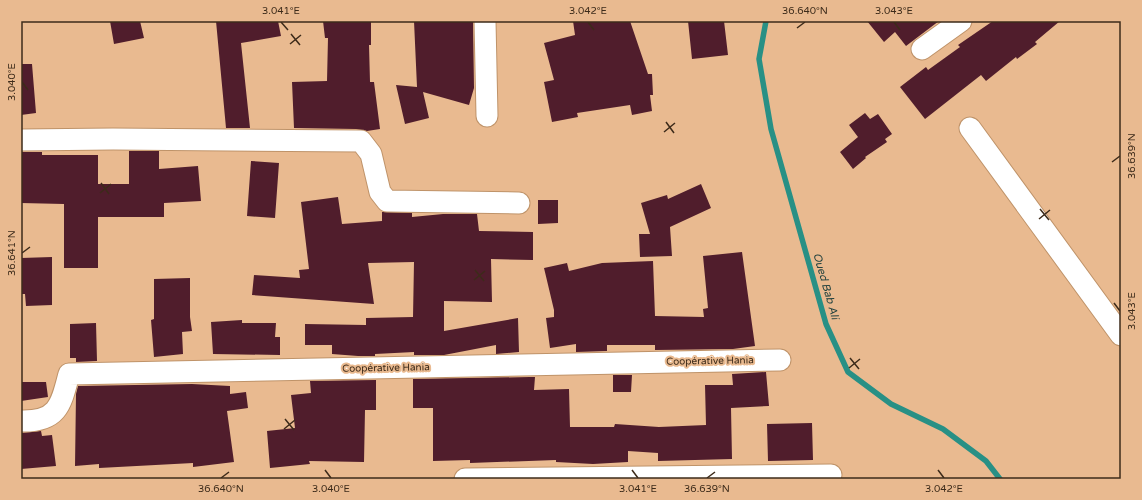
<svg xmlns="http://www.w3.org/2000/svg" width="1142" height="500" viewBox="0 0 1142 500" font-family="'Varela Round',sans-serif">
<rect width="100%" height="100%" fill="#e9ba90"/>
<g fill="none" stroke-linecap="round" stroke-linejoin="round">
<!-- stream -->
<path stroke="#289085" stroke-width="5.5" d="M766 21 759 59 771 129 826 324 848 372 891 404 943 429 986 461 1000 479"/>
</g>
<!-- building -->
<path fill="#501d2c" d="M110 21H140L144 38 114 44Z
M216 21H278L281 36 241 43 250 128H226Z
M323 21H371V45H369L370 82H374L380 129 367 131 356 129 294 128 292 82 327 81 328 38H325Z
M414 21H473L474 88 469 105 423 92 429 118 405 124 396 85 417 87Z
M573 21H630L648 74H652L653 95H650L652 111 632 115 630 105 577 113 578 117 552 122 544 82 554 80 544 43 575 35Z
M688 21H724L728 55 692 59Z
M867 21H939L906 46 895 32 884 42Z
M993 21H1060L1035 42 1037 44 1017 59 1016 57 986 81 981 75 925 119 900 87 926 67 928 70 960 47 958 45Z
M21 64H32L36 113 21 115Z
M865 113 870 119 878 114 892 134 885 139 887 142 865 157 866 158 853 169 840 152 858 137 849 125Z
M129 151H159V169L198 166 201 201 164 203V217H98V268H64V204L21 203V152H42V155H98V184H129Z
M251 161 279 163 275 218 247 216Z
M701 184 711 208 670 227 672 256 640 257 639 234H650L641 203 667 195 668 199Z
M338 197 342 224 382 221V212L412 213V217L443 214H477L479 231 533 232V260L491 259 492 302 444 301V331L518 318 519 352 496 354V345L444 355H414V352L375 354V356H358L332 354V345H305V324L366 325V318L413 317 414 262 368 263 374 304 252 295 254 275 300 278 299 270 309 269 301 202Z
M538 200H558V223L538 224Z
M742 252 755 346 733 349 655 350V345H607V351L576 352V344L550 348 546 318 554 317V310L544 268 567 263 569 271 602 263 653 261 655 316 704 317 703 309 708 308 703 256Z
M52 257V305L26 306 25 294H21V258Z
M190 278V317L192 331 182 332 183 354 154 357 151 320 154 319V279Z
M242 320V323H276L275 337H280V355L213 354 211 322Z
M96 323 97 361 76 362V358H70V324Z
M766 372 769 406 731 408 732 459 658 461V453L628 451V462L593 464 556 462V460L470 463V460L433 461V408H413V379L530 377H535L534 390 569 389 570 427H614L615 424 659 427 706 425 705 385H733L732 374Z
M613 375H632L631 392H613Z
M376 380V410H365L364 462 309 461 310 464 270 468 267 431 295 428 291 395 311 393 310 381Z
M21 382H46L48 397 21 401Z
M192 384 230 386V394L246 392 248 408 227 411 234 462 193 467V463L99 468V464L75 466 76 394 78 386Z
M812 423 813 460 768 461 767 424Z
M41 431 42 436 52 435 56 466 21 469V433Z"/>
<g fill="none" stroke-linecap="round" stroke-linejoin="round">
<defs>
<path id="minor" d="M485 21 487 116
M922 49 961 21
M970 128 1121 335
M21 140 113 139 361 141 371 154 380 192 387 201 519 203
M21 421C58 422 61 405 69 374L780 360
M465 479 831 475"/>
</defs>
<!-- minor casing -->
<use href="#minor" stroke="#bf9369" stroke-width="23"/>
<!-- minor -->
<use href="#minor" stroke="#fff" stroke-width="21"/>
</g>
<!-- ticks -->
<path fill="none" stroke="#3d2b1a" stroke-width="1.5" d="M281 22 288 30M588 22 594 30M894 22 900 30M797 28 805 22M291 34 300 45M290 44 301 35M22 82 28 90M666 122 674 133M664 132 675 123M1112 162 1120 156M101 183 109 194M100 193 111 184M1040 209 1049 220M1039 219 1050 210M22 253 30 247M475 270 484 281M474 280 485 271M1114 303 1120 311M850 358 859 369M849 368 860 359M285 419 294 430M284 429 295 420M325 470 331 478M632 470 638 478M938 470 944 478M221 478 229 472M707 478 715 472"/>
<g text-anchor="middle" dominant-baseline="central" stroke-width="4" stroke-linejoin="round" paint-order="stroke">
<!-- street labels -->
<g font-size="10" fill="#3d2b1a" stroke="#e9ba90">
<text transform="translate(710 361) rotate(-1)">Coopérative Hania</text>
<text transform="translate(386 368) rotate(-1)">Coopérative Hania</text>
</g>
<!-- water labels -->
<g font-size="11" font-style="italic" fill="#25433f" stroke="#e9ba90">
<text transform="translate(826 286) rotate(74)">Oued Bab Ali</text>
</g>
</g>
<!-- border -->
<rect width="1142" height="500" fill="none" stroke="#e9ba90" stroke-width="44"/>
<rect x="22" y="22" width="1098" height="456" fill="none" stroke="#3d2b1a" stroke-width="1.5"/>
<g font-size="10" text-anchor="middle" fill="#3d2b1a">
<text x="281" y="14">3.041°E</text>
<text x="588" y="14">3.042°E</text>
<text x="805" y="14">36.640°N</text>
<text x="894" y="14">3.043°E</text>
<text transform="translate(11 82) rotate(-90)" y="4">3.040°E</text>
<text transform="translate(1131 156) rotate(-90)" y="4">36.639°N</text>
<text transform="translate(11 253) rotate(-90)" y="4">36.641°N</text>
<text transform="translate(1131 311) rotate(-90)" y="4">3.043°E</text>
<text x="221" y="492">36.640°N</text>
<text x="331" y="492">3.040°E</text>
<text x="638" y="492">3.041°E</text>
<text x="707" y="492">36.639°N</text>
<text x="944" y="492">3.042°E</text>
</g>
</svg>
